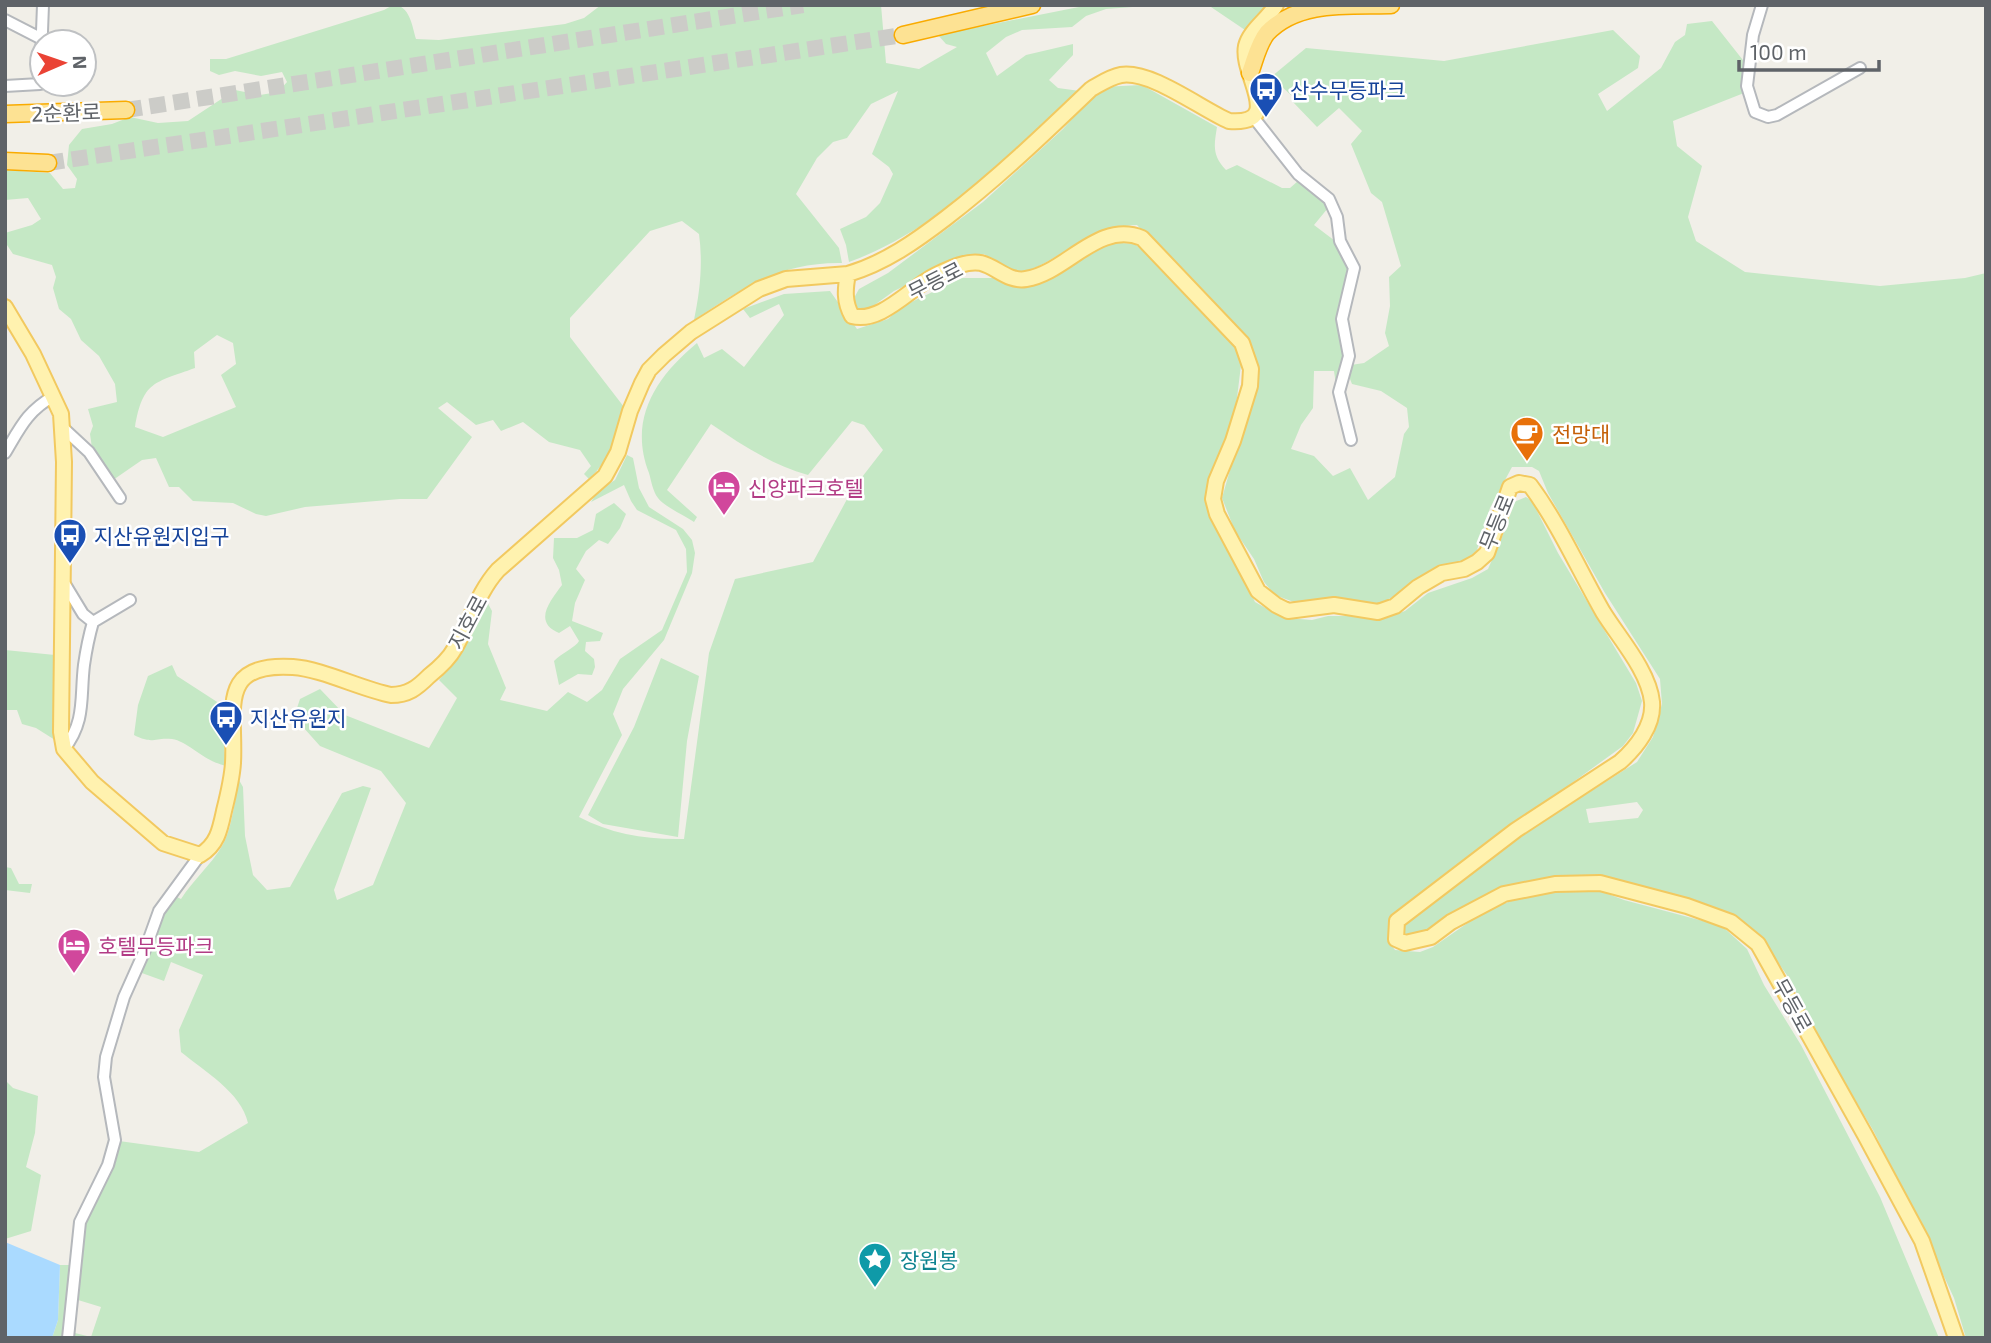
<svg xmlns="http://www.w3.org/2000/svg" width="1991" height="1343" viewBox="0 0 1991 1343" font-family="'Exo 2','Noto Sans KR',sans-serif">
<rect width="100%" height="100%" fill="#f1efe8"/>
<!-- green -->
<path fill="#c5e8c5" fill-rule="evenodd" d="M393 5C410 5 412 26 416 39L439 40 565 24 584 18 601 5H881L886 63 919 69 957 47 946 44 938 35 1089 5H1159L1106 9 1086 16 1072 27 1022 30 1006 37 986 53 997 76 1026 55 1073 44V55L1049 80 1058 88 1080 91C1015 155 935 231 849 262L846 245 840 229 866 217 880 203 893 174 889 167 872 154 898 91 871 104 847 138 833 142 817 158 796 194 839 248 842 263C781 262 744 287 694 320 700 291 703 264 699 234L682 221 650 231 570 318V337L624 407C616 435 611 459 589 479L584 474 591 466 580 450 549 442 523 422 501 431 493 420 476 425 447 402 438 408 472 437 427 499H400L305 507 266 516 256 514 233 503 193 501 179 487H169L156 458 142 460 113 480 92 448 90 434 93 426 88 409 117 402 115 384 99 356 81 340 71 319 59 309 53 288 56 277 52 265 13 254 5 242V233L32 225 41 219 28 198 5 200V170L50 173 63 189 75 188 77 179 67 165 69 145 82 129 112 124 130 117 158 123 188 121 235 90 260 95 278 92 287 82 282 72 261 76 235 71 219 75 210 71V59H226L384 10ZM217 335 233 343 236 364 221 375 236 407 163 437 135 427C143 381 154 383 195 368L194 352Z
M1208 5H1270L1257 23 1245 30Z
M1712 21 1746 64 1744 93 1673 121 1677 146 1702 166 1688 217 1696 241 1745 272 1880 286 1965 278 1986 273V1338H1966L1954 1298 1916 1216 1873 1130 1824 1048 1789 978 1758 934 1734 917 1555 879 1431 934 1402 937 1401 932 1408 920 1498 850 1637 762 1653 737 1662 704 1660 679 1605 593 1548 493 1539 471 1532 467H1512L1490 508 1477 550 1467 560 1432 572 1381 604 1339 599 1299 604 1275 595 1264 582 1254 559 1235 531 1222 498 1240 435 1259 384 1257 361 1246 337 1224 318 1137 225C1104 226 1078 244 1050 260 1039 267 1026 271 1014 275L984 254 952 263 894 291 862 314 855 307 854 298 859 289 888 273 983 202 1063 129 1101 87 1142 85 1217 127C1214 146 1212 155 1226 170L1237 165 1282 188H1290L1298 181 1324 200 1328 208 1314 225 1339 244 1350 269 1344 366 1336 385 1334 371H1314L1313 408 1301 425 1291 449 1314 456 1333 476 1350 468 1368 500 1395 477 1404 434 1409 427 1407 408 1381 391 1352 384 1348 374 1351 365 1364 363 1389 346 1385 333 1390 306 1389 277 1401 266 1382 202 1371 193 1351 144 1362 131 1339 108 1317 127 1292 101V96L1271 77 1306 48 1444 61 1613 30 1640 56 1638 68 1598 94 1607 111 1661 68 1675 42 1685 35 1687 24ZM1637 802 1643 810 1638 818 1589 823 1586 809Z
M1122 243 1135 244 1144 252 1237 349 1241 365 1237 398 1230 432 1208 484 1209 506 1255 602 1271 611 1287 618 1312 620 1328 616H1390L1405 611 1428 593 1472 578 1488 569 1502 537 1514 502 1526 497 1532 501 1558 553 1636 683 1642 701 1633 733 1623 746 1424 890 1388 925V941L1395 950 1420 952 1433 947 1485 911 1524 896 1555 891 1595 889 1624 900 1722 926 1747 949 1764 985 1801 1045 1880 1197 1939 1338H74L75 1333 91 1337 101 1307 78 1300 85 1224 113 1167 119 1141 199 1152 248 1123C241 1092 204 1071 181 1052L179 1030 203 975 171 962 164 981 139 972 163 912 175 896 181 899C193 880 211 865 222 846 232 830 235 798 239 780L243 787 245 836 253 875 267 890 290 887 342 793 363 786 371 788 334 890 337 900 373 885 406 803 381 771 320 746 294 717 300 699 320 689 345 715 429 748 457 698 439 680 460 656 486 600 492 611 488 644 506 688 500 700 547 711 568 692 587 702 602 690 620 659 662 630 687 572 686 549 676 530 637 510 631 501 624 485 591 502 598 491 615 480 627 455 633 458 639 488 649 507 683 529 692 540 695 553 692 573 664 640 623 689 613 714 622 735 579 817C611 834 647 840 684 839L709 653 735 579 813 562 852 490 883 450 864 425 852 421 808 475C772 465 742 445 711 424L667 490 697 517 694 522C685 516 664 506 658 498 653 492 651 480 649 473 628 419 656 377 697 343L704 358 722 349 744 367 784 315 779 304 750 318 743 309 784 294 830 291 857 329 888 319 903 306 962 278H996L1020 284 1106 244Z
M614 503 626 514 620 528 608 544 599 540 586 551 576 569 585 580 575 603 572 621 603 633 600 641 586 642 585 651 594 659 595 667 592 675 578 674 559 685 554 661C562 653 576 647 579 641L570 626 559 633C532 622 551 600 562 585L559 570 553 558 554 538H577L593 530 596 514Z
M5 650 55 655V740L36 728 22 724 17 710H5Z
M661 658 699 676 687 741 678 837 603 824 588 815 634 727Z
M172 665 177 676 228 709C225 728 221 748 228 766 205 763 188 741 172 739 154 737 154 745 134 735L138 705 148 676Z
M5 867 11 868 19 884H32L30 893 5 890Z
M5 1080 13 1088 38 1096 35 1133 26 1167 41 1175 31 1231 5 1239Z
M60 1265H70L63 1338H52L58 1320Z"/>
<!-- water -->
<path fill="#aadaff" d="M5 1242 60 1265 58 1320 52 1338H5Z"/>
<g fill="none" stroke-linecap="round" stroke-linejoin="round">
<!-- highway-tunnel -->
<path stroke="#ccccc8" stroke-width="16" stroke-dasharray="16 8" stroke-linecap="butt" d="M126 110 803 5
M48 163 903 35"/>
<defs>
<path id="minor" d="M1762 5 1753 35 1747 86 1755 112 1768 117 1777 115 1860 68
M5 20 42 39
M5 86 40 84 43 5
M1254 118 1298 174 1329 199 1337 217 1340 241 1354 268 1342 319 1349 356 1339 392 1351 440
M62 427 89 452 120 498
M5 453C20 428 27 411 54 396
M63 581 83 614 93 622C89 636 86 651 84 665 80 698 86 721 64 749
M93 622 130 600
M68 1338 80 1222 108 1165 115 1140 104 1077 106 1057 124 997 145 950 159 911 200 855"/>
<path id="major" d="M1276 5C1268 19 1250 30 1246 46 1240 75 1286 125 1229 121 1201 109 1151 70 1121 75 1110 77 1100 84 1091 89 1044 134 998 178 946 218 916 241 885 263 848 274 845 289 844 302 852 316 881 324 911 287 936 275 949 269 967 260 981 263 997 267 1008 282 1026 279 1066 273 1098 220 1142 238L1242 343 1251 369 1250 386 1233 441 1216 481 1213 499 1217 514 1258 591 1276 605 1288 611 1334 605 1378 612 1395 606 1418 587 1442 573 1464 569 1477 562 1487 553 1510 487 1519 483 1530 485C1559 524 1579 570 1603 612 1619 638 1649 671 1652 702 1654 725 1637 747 1620 762L1516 830 1397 921 1396 939 1405 943 1431 937 1451 922 1504 894 1555 884 1600 883 1687 906 1731 922 1758 944 1865 1135 1922 1241 1956 1338
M5 307 33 354 61 414 64 462 61 732 64 749 92 782 163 843 200 855C217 845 220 830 224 811 228 795 232 779 233 763 236 711 216 662 293 667 322 669 361 689 391 695 408 695 417 688 429 676 439 668 449 659 455 648 470 622 478 592 498 570L605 476 618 452 630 411 642 383 649 370 664 355 691 332 759 289 786 279 848 274"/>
<path id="highway" d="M903 35 1032 5
M1250 73C1255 60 1258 44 1267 33 1298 0 1350 6 1391 5
M5 114 126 110
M5 161 48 163"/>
</defs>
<!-- minor casing -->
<use href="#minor" stroke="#b5b8bc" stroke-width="14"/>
<!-- major casing -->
<use href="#major" stroke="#f2c960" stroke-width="18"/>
<!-- highway casing -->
<use href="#highway" stroke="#f9ab00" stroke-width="19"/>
<!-- minor -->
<use href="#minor" stroke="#fff" stroke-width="10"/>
<!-- major -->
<use href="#major" stroke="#fff2af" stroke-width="14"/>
<!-- highway -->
<use href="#highway" stroke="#fde293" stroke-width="16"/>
</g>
<!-- icons -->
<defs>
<symbol id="bus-pin" viewBox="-11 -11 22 30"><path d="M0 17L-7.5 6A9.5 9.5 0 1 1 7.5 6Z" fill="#1a4fb4" stroke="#fff"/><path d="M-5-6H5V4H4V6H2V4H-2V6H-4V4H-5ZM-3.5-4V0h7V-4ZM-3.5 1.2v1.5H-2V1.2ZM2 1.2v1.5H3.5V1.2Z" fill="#fff"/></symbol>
<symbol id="cafe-pin" viewBox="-11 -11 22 30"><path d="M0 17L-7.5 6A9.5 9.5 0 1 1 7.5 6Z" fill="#e8710a" stroke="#fff"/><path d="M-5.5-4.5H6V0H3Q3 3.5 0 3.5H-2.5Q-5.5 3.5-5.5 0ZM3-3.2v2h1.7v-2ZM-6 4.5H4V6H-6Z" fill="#fff"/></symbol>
<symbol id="hotel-pin" viewBox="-11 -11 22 30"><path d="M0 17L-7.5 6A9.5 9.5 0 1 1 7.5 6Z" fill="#d1479c" stroke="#fff"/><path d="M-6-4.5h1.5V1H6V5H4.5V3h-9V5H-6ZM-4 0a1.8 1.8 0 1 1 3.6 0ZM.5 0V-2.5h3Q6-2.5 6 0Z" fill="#fff"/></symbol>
<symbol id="sight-pin" viewBox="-11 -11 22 30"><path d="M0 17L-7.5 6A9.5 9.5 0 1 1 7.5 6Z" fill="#0f9aa8" stroke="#fff"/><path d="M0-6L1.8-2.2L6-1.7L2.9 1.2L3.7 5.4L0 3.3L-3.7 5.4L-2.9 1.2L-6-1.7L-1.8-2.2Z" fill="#fff"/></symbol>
</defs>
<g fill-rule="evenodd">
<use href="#bus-pin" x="1247" y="70" width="38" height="52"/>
<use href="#cafe-pin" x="1508" y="414" width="38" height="52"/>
<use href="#hotel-pin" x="705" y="468" width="38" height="52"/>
<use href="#bus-pin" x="51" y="516" width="38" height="52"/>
<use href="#bus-pin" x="207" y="698" width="38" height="52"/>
<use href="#hotel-pin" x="55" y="926" width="38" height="52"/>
<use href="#sight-pin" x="856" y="1240" width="38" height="52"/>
</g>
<g text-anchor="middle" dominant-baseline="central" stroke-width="5" stroke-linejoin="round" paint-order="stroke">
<!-- transit labels -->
<g font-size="21" fill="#164399" stroke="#fff" text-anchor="start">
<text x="1290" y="89">산수무등파크</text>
<text x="94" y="535">지산유원지입구</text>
<text x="250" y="717">지산유원지</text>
</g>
<!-- street labels -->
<g font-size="21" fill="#5f6368" stroke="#fff">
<text transform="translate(66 112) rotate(-2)">2순환로</text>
<text transform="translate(935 280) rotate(-27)">무등로</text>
<text transform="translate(1496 522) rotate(-68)">무등로</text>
<text transform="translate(467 622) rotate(-62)">지호로</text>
<text transform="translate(1793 1005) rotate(61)">무등로</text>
</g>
<!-- food labels -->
<g font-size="21" fill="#c56008" stroke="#fff" text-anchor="start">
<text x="1552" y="433">전망대</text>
</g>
<!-- hotel labels -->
<g font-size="21" fill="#b23c85" stroke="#fff" text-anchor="start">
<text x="748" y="487">신양파크호텔</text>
<text x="98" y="945">호텔무등파크</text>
</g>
<!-- culture labels -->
<g font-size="21" fill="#0d838f" stroke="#fff" text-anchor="start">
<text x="900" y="1259">장원봉</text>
</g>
</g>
<!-- border -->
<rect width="1991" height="1343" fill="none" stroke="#5f6368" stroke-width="14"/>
<!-- north arrow -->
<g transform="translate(63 63) rotate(88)"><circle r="33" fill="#ffffff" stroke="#bfc1c3" stroke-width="2"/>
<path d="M0-5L12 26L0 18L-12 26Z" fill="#ea4335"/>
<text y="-10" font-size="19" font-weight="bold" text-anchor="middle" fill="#5f6368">N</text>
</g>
<!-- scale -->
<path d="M1739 60v10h140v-10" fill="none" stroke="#5f6368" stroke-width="3.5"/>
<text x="1750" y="60" font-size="21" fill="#5f6368" stroke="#ffffff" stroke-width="5" paint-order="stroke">100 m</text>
</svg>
